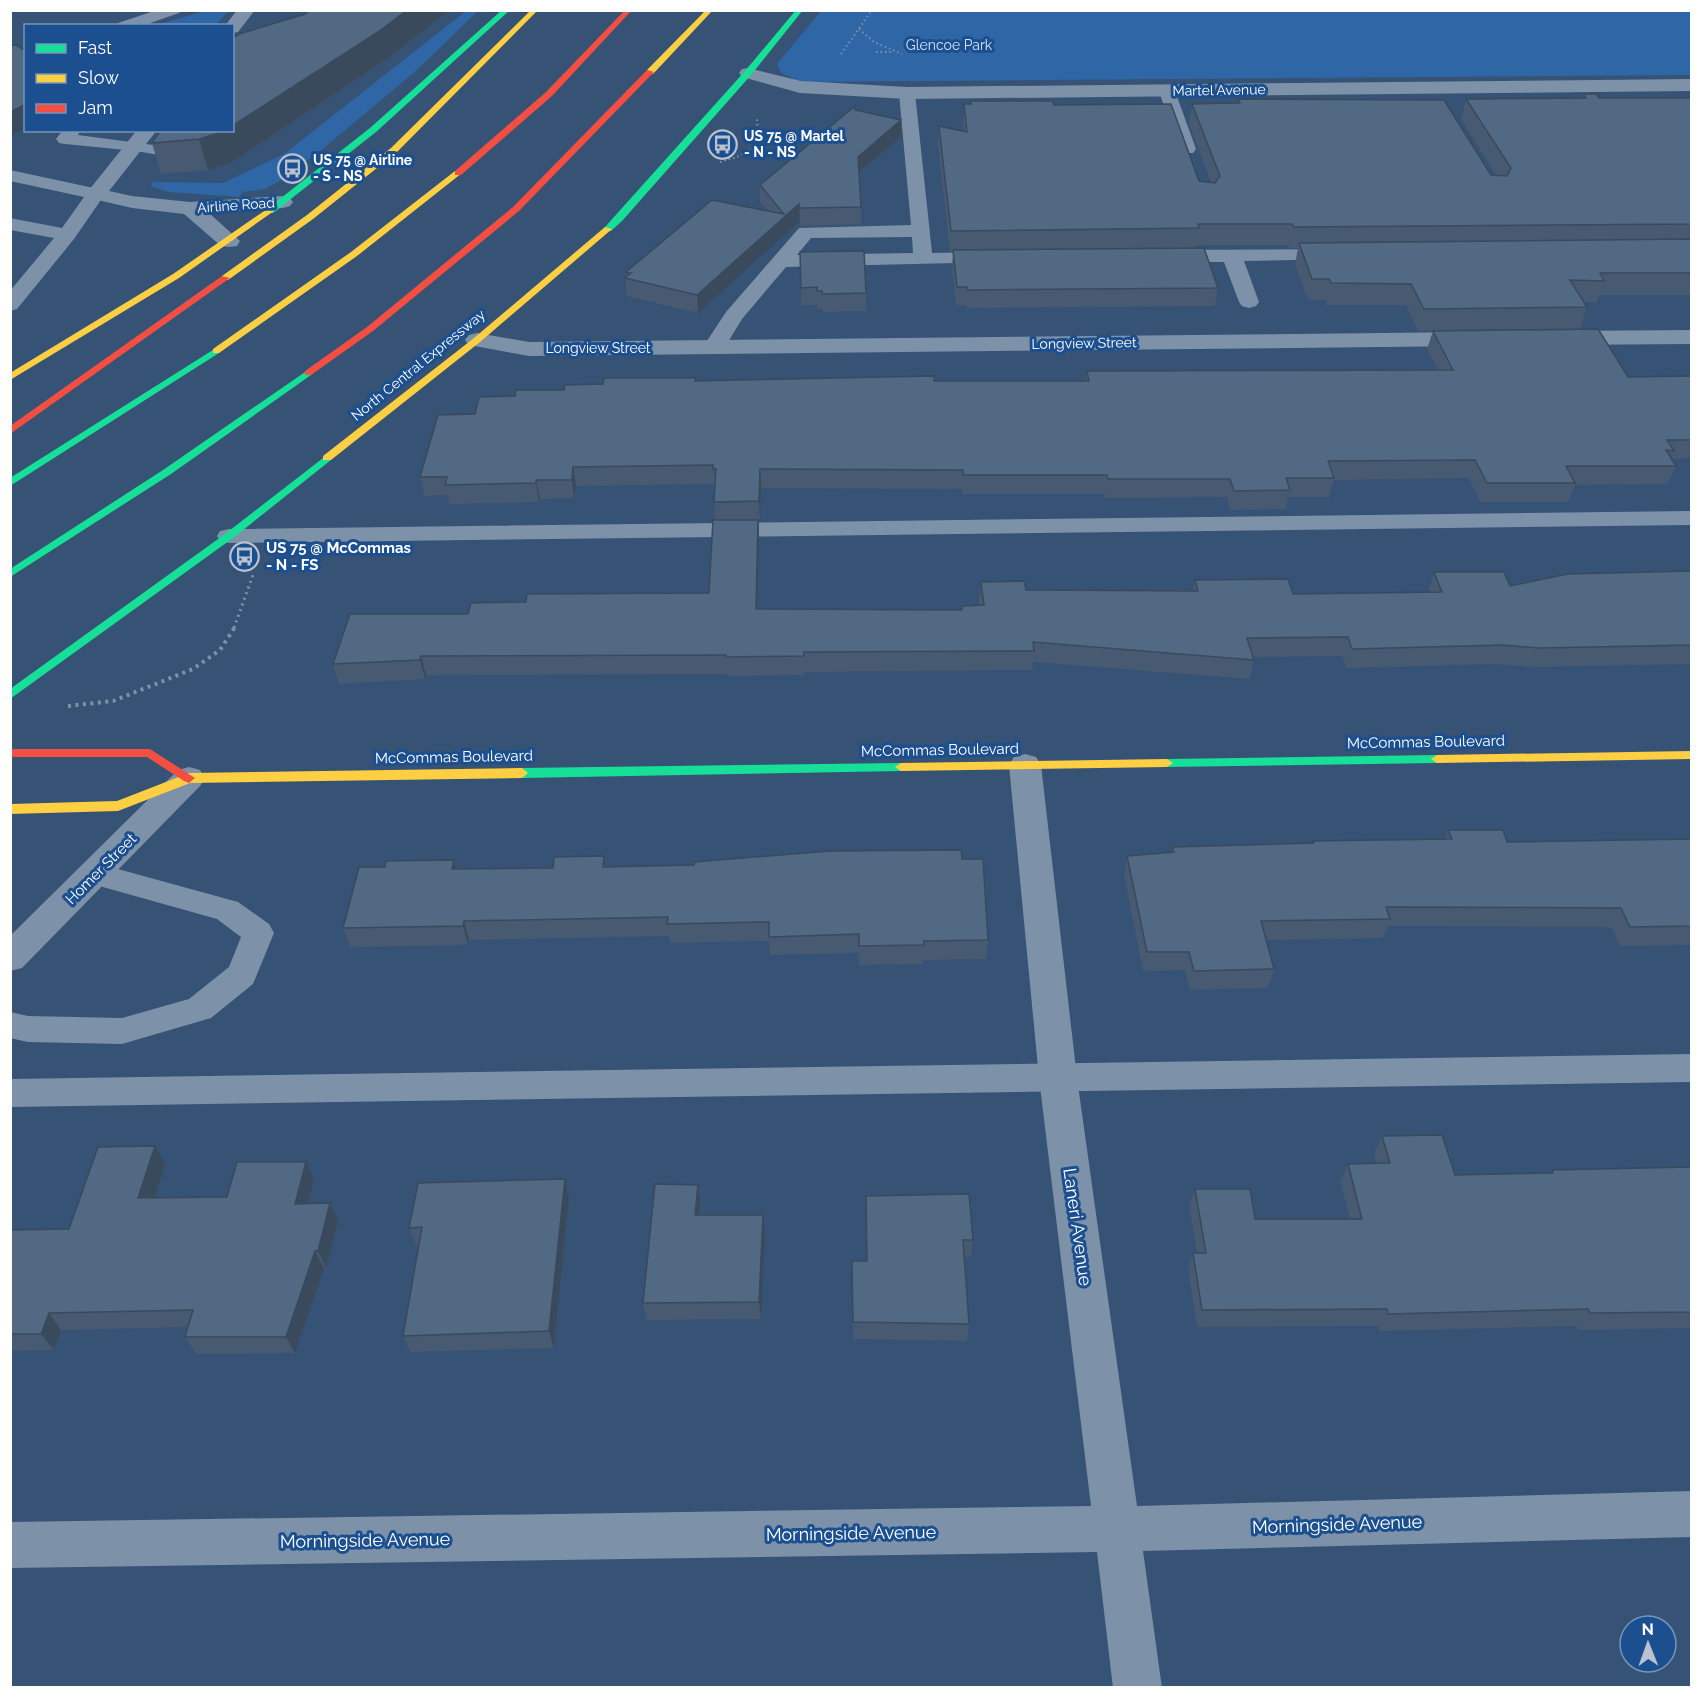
<svg xmlns="http://www.w3.org/2000/svg" width="1702" height="1698" viewBox="0 0 1702 1698" font-family="Raleway,sans-serif">
<rect width="100%" height="100%" fill="#365274"/>
<!-- green -->
<path fill="#2f66a5" d="M205 11H228L216 25H156Z
M466 11H478L417 70 325 147 283 179 265 189 242 192 240 197 168 192 151 186 153 182 223 183 284 154Z
M821 11H1691V75L809 82 796 80 781 73 777 64Z"/>
<g fill="none" stroke-linecap="round" stroke-linejoin="round">
<!-- path-far2 -->
<path stroke="#7d92a8" stroke-width="2" stroke-dasharray="1.5 3" stroke-linecap="butt" d="M859 29 874 42 902 54
M876 52H893
M841 54 872 10
M720 162C747 155 760 149 757 119"/>
<!-- path-far1 -->
<path stroke="#7d92a8" stroke-width="3" stroke-dasharray="2 4" stroke-linecap="butt" d="M234 628 254 572"/>
<!-- path -->
<path stroke="#7d92a8" stroke-width="4" stroke-dasharray="3 4.5" stroke-linecap="butt" d="M68 706 113 701 193 669 220 650 235 627"/>
<!-- lane -->
<path fill="#7d92a8" fill-rule="evenodd" d="M157 10H181L179 13 142 26H116L118 23Z
M1167 86 1173 87 1175 91 1196 149 1193 153H1181L1178 149 1159 91 1161 87Z
M907 88 913 89 915 93 932 253 992 252 999 254 1002 258 999 262 786 267 742 319 722 352 714 353 706 352 703 347 726 312 799 228 911 225 899 93 901 89ZM912 237 913 253 797 255 811 238Z
M63 130H81L78 135 176 148 182 149 185 153 182 157 176 158 136 151 65 144 59 143 56 139Z
M10 170 103 190 105 194 74 239 17 309 10 311V291L54 238 10 230V218L62 228 84 197 10 181Z
M1337 249 1344 251 1347 255 1344 259 1244 261 1259 302 1256 306 1249 308 1242 306 1239 302 1224 262H1166L1159 260 1156 256 1159 252 1166 250Z
M1692 511V525L229 543 220 541 217 536 220 531 229 529Z
M96 863 238 902 269 924 274 933 253 984 211 1018 122 1044 28 1042 10 1038V1012L28 1016 122 1018 189 999 229 967 241 937 217 919 85 882 81 874 85 866Z
M1692 1054V1082L10 1107V1079Z"/>
<!-- street -->
<path fill="#7d92a8" fill-rule="evenodd" d="M237 10H255L238 32 232 33V26H225Z
M748 68 801 81 907 87 1692 79V91L907 99 800 93 742 77 739 73 742 69Z
M137 130H157L109 191 132 196 190 202 283 196 290 198 293 202 290 206 283 208 209 213 240 241 237 246 229 247 221 246 184 214 132 208 89 198 86 194 89 190Z
M1692 330V344L1558 345 1550 343 1546 338 1550 333 1558 331Z
M1473 332 1481 334 1485 339 1481 344 1473 346 529 356 469 345 465 340 469 335 477 333 529 342Z
M1025 754 1036 757 1041 765 1077 1078 1137 1506 1692 1491V1537L1143 1551 1162 1688H1113L1097 1552 10 1568V1522L1091 1506 1039 1078 1009 765 1014 757Z
M189 767 200 770 205 778 200 786 22 968 10 971V936L178 770Z"/>
<!-- fast -->
<path fill="#16e098" fill-rule="evenodd" d="M502 10H510L376 132 273 213H267V209L370 128Z
M796 10H803L751 75 622 221 611 231H605V227L745 71Z
M216 348 221 351 219 353 10 486V478Z
M308 370 313 373 311 375 171 474 10 577V569L163 470Z
M327 455 331 456V460L233 538 10 699V689L225 534Z
M1437 755 1443 759 1437 763 1167 767 1161 763 1167 759Z
M901 763 907 767 901 771 522 778 516 773 522 768Z"/>
<!-- slow -->
<path fill="#ffcf43" fill-rule="evenodd" d="M531 10H538L397 152 313 219 228 280H222V276L307 215 391 148Z
M706 10H713L653 74H647V70Z
M455 171 462 173 357 256 219 353H213V349L351 252Z
M267 209 274 211 179 278 10 380V373L173 274Z
M605 227 612 229 480 342 331 460H323V456L474 338Z
M1692 751V759L1437 763 1431 759 1437 755Z
M1167 759 1173 763 1167 767 901 771 895 767 901 763Z
M522 768 528 773 522 778 190 783 118 811 10 814V804L117 801 189 773Z"/>
<!-- jam -->
<path fill="#f24e42" fill-rule="evenodd" d="M625 10H632L552 96 461 175H455V171L546 92Z
M647 70 654 72 519 211 373 331 311 375H305V371L367 327 513 207Z
M222 276 230 278 10 434V426Z
M10 749H150L195 778 189 783 184 781 147 757H10Z"/>
</g>
<!-- wall -->
<path fill="#475a72" d="M310 10H450L384 61 231 163 208 170 161 174 152 143 232 130 305 14Z
M1583 94 1599 98H1692V295H1599L1597 302H1584L1587 307 1580 329 1418 331 1406 305H1326L1325 300H1308L1295 264 1298 248H1289L1288 245H1196V248L1218 288 1215 306 967 308 966 305H956L952 268 953 252H950L938 146 939 126 964 131 963 124 964 104H970L971 101 1054 105 1199 181 1211 182 1189 124 1192 104 1233 103H1238V99L1491 175H1496L1461 119 1466 99 1582 98Z
M855 110 901 137 859 173 861 207V224L800 226V221L698 313 627 296 625 278 627 277 626 272 767 210 760 202V185Z
M800 252 866 293V311L823 312V309H817V305H801Z
M1433 331 1628 377 1692 376V458L1671 459 1676 466 1668 484 1575 485 1568 502H1480L1469 478 1334 480 1329 497H1288L1286 509 1230 510 1227 497 1105 498V494H962V489L761 488 760 520H759V539L758 609 962 610V606H980L979 601 981 582 1026 590H1193L1195 580 1293 594 1428 592 1434 572 1510 586 1692 571V664L1531 667 1496 664 1347 668 1342 656 1253 657 1254 660 1250 679 1033 662 1032 670 804 672V675L727 676V674L426 675 425 679 339 684 333 664 468 614 526 602 709 593 715 520 714 484 576 486 574 498 540 499 539 502 449 504 448 495 424 496 420 477 475 414 515 396 603 384 696 381H1085L1087 371 1438 370 1427 349Z
M1448 830 1507 842 1692 839V945L1620 946 1611 927 1387 926 1383 938 1266 940 1274 969 1268 988 1190 990 1185 970 1143 971 1124 875 1127 856 1171 852 1172 847 1313 843V841L1445 839Z
M962 859 988 940 986 959 923 960V964L859 965V953L770 955 769 941 670 943 669 936 469 940 468 945 350 947 343 928 454 860 457 869 694 865Z
M1382 1136 1455 1175 1550 1174 1552 1170 1692 1168V1328L1578 1330 1577 1326 1379 1331 1378 1326 1197 1327 1188 1270 1193 1253H1197L1189 1206 1195 1189 1255 1219H1350L1340 1182 1348 1164H1377L1374 1154Z
M165 1164 154 1198 227 1197 314 1179 308 1203 338 1221 326 1268H324L295 1353 196 1354 185 1337 188 1327 61 1330 54 1350 10 1351V1230L69 1229Z
M565 1179 569 1197 554 1348 410 1352 403 1336 419 1245H416L409 1228Z
M866 1196 973 1240 971 1257H964L969 1324 967 1341 853 1339 852 1261H867Z
M700 1202 699 1215H763L765 1233 761 1319 647 1320 643 1303Z"/>
<!-- shaded-wall -->
<path fill="#394a5c" d="M407 10H450L384 61 231 163 208 170 199 139 225 130H232V126Z
M26 104V127L10 136V112Z
M901 120V137L858 173V157Z
M799 204 800 221 698 313 697 295Z
M573 467 576 486 574 498 572 480Z
M760 469 761 488 760 520 759 501Z
M536 480 540 499 539 502 536 483Z
M758 520 759 539 757 628 756 609Z
M421 656 426 675 425 679 420 660Z
M454 860 459 879 452 869Z
M464 921 469 940 468 945 463 926Z
M155 1146 165 1164 149 1216 138 1198Z
M306 1162 314 1179 303 1221 295 1204Z
M565 1179 569 1197 554 1348 549 1331Z
M698 1185 700 1202 698 1233 695 1215Z
M330 1203 338 1221 326 1268 318 1251Z
M763 1215 765 1233 761 1319 759 1302Z
M315 1251 324 1268 295 1353 286 1337Z
M49 1313 61 1330 54 1350 41 1334Z"/>
<!-- building -->
<path fill="#526984" stroke="#394a5c" stroke-width="1.5" d="M310 10H407L378 32 232 126V39L239 34 305 14Z
M16 45 26 51V104L10 112V46Z
M1583 94H1596L1599 98H1692V224L1294 227 1292 224H1198L1199 228 951 231 939 126 967 132 964 104H971V101H1053L1054 105 1171 104 1199 181 1215 183 1220 176 1192 104 1233 103H1240L1238 99 1444 100 1491 175 1507 176 1511 168 1466 99 1586 98Z
M855 106V110L901 120 858 157 861 207 799 208V204L697 295 625 278 631 273 626 272 712 200 784 214 760 185Z
M161 130H225L222 132 199 139 152 143Z
M1692 239V273H1600L1604 281 1570 280 1587 307 1424 309 1411 284 1331 283 1329 279H1312L1299 243Z
M1204 248 1218 288 968 290 967 287H957L953 250Z
M864 251 866 293 822 294V291H817V287L801 288 800 252Z
M1598 329 1628 377 1692 376V440H1667L1674 451 1666 450 1676 466H1566L1575 483H1487L1475 460 1328 461 1334 478H1286L1290 490 1234 491 1230 479H1108L1107 475H963V470L760 469 759 501 714 502 716 469H713V465L573 467 572 480H536V483L445 485 447 477H420L438 415 475 414 479 397 515 396 516 390H564L565 385 603 384 604 378H696L695 381 934 376V381H1089L1087 371 1453 370 1433 331Z
M713 520H758L756 609 962 610V606L984 605 981 582 1024 581 1026 590 1198 591 1195 580 1288 579 1293 594 1442 592 1434 572H1504L1510 586 1568 574 1692 571V645L1539 648 1503 645 1352 649 1348 637 1247 638 1254 660 1033 642 1034 651 804 652V656L726 657V655L421 656 420 660 333 664 350 614H468L471 603 526 602 527 594 709 593Z
M1448 830H1503L1507 842 1692 839V926L1630 927 1621 908 1386 907 1390 919 1261 921 1274 969 1194 971 1189 952H1147L1127 856 1174 852 1172 847 1314 843 1313 841 1452 839Z
M961 850 962 859H983L988 940 924 941V945L859 946V934L769 937V922L667 924 668 917 464 921 463 926 343 928 359 867H385L386 861 454 860 452 869 553 868 554 857 604 856 603 867 694 865V862L830 851Z
M1442 1135 1455 1175 1553 1173 1552 1170 1692 1167V1312L1590 1313 1588 1309 1388 1314 1387 1309 1202 1310 1193 1253H1206L1195 1189H1250L1255 1219H1362L1348 1164 1390 1163 1382 1136Z
M155 1146 138 1198 227 1197 237 1162H306L295 1204 330 1203 318 1251H315L286 1337H185L193 1310 49 1313 41 1334H10V1230L69 1229 98 1147Z
M565 1179 549 1331 403 1336 422 1227 409 1228 418 1183Z
M655 1184 698 1185 695 1215H763L759 1302 643 1303Z
M969 1194 973 1240H963L969 1324 853 1322 852 1261H867L866 1196Z"/>
<!-- icons -->
<defs>
<symbol id="bus-ring" viewBox="-11 -11 22 22"><circle r="9.5" fill="#1b4f8f" stroke="#b9c2ce" stroke-width="1.5"/><path d="M-5-6H5V4H4V6H2V4H-2V6H-4V4H-5ZM-3.5-4V0h7V-4ZM-3.5 1.2v1.5H-2V1.2ZM2 1.2v1.5H3.5V1.2Z" fill="#b9c2ce"/></symbol>
</defs>
<g fill-rule="evenodd">
<use href="#bus-ring" x="706" y="128" width="33" height="33"/>
<use href="#bus-ring" x="276" y="152" width="33" height="33"/>
<use href="#bus-ring" x="228" y="540" width="33" height="33"/>
</g>
<g text-anchor="middle" dominant-baseline="central" stroke-width="6" stroke-linejoin="round" paint-order="stroke">
<!-- far-park labels -->
<g font-size="14" fill="#cfe3fa" stroke="#1b4f8f">
<text x="949" y="45">Glencoe Park</text>
</g>
<!-- far-street labels -->
<g font-size="14" fill="#fff" stroke="#1b4f8f">
<text transform="translate(1219 90) rotate(-1)">Martel Avenue</text>
<text transform="translate(236 205) rotate(-4)">Airline Road</text>
<text transform="translate(1084 343) rotate(-1)">Longview Street</text>
<text x="598" y="348">Longview Street</text>
<text transform="translate(418 365) rotate(-39)">North Central Expressway</text>
</g>
<!-- far-poi labels -->
<g font-size="14" font-weight="bold" fill="#fff" stroke="#1b4f8f" text-anchor="start">
<text x="744" y="136">US 75 @ Martel<tspan x="744" dy="16">- N - NS</tspan></text>
<text x="313" y="160">US 75 @ Airline<tspan x="313" dy="16">- S - NS</tspan></text>
</g>
<!-- poi labels -->
<g font-size="15" font-weight="bold" fill="#fff" stroke="#1b4f8f" text-anchor="start">
<text x="266" y="548">US 75 @ McCommas<tspan x="266" dy="17">- N - FS</tspan></text>
</g>
<!-- street labels -->
<g font-size="15" fill="#fff" stroke="#1b4f8f">
<text transform="translate(1426 742) rotate(-1)">McCommas Boulevard</text>
<text transform="translate(940 750) rotate(-1)">McCommas Boulevard</text>
<text transform="translate(454 757) rotate(-1)">McCommas Boulevard</text>
<text transform="translate(101 869) rotate(-45)">Homer Street</text>
</g>
<!-- near-street labels -->
<g font-size="18" fill="#fff" stroke="#1b4f8f">
<text transform="translate(1078 1227) rotate(82)">Laneri Avenue</text>
<text transform="translate(1337 1524) rotate(-2)">Morningside Avenue</text>
<text transform="translate(851 1533) rotate(-1)">Morningside Avenue</text>
<text transform="translate(365 1540) rotate(-1)">Morningside Avenue</text>
</g>
</g>
<!-- border -->
<rect width="1702" height="1698" fill="none" stroke="#ffffff" stroke-width="24"/>
<!-- legend -->
<rect x="24" y="24" width="210" height="108" fill="#1b4f8f" stroke="#7695bc" stroke-width="1.5"/>
<rect x="36" y="44" width="30" height="9" fill="#16e098" stroke="#7695bc" stroke-width="1.5"/>
<text x="78" y="54" font-size="18" fill="#ffffff">Fast</text>
<rect x="36" y="74" width="30" height="9" fill="#ffcf43" stroke="#7695bc" stroke-width="1.5"/>
<text x="78" y="84" font-size="18" fill="#ffffff">Slow</text>
<rect x="36" y="104" width="30" height="9" fill="#f24e42" stroke="#7695bc" stroke-width="1.5"/>
<text x="78" y="114" font-size="18" fill="#ffffff">Jam</text>
<!-- north arrow -->
<g transform="translate(1648 1644) rotate(359)"><circle r="28" fill="#1b4f8f" stroke="#7695bc" stroke-width="1.5"/>
<path d="M0-4.5L10 22L0 15L-10 22Z" fill="#b9c2ce"/>
<text y="-9" font-size="16" font-weight="bold" text-anchor="middle" fill="#ffffff">N</text>
</g>
</svg>
